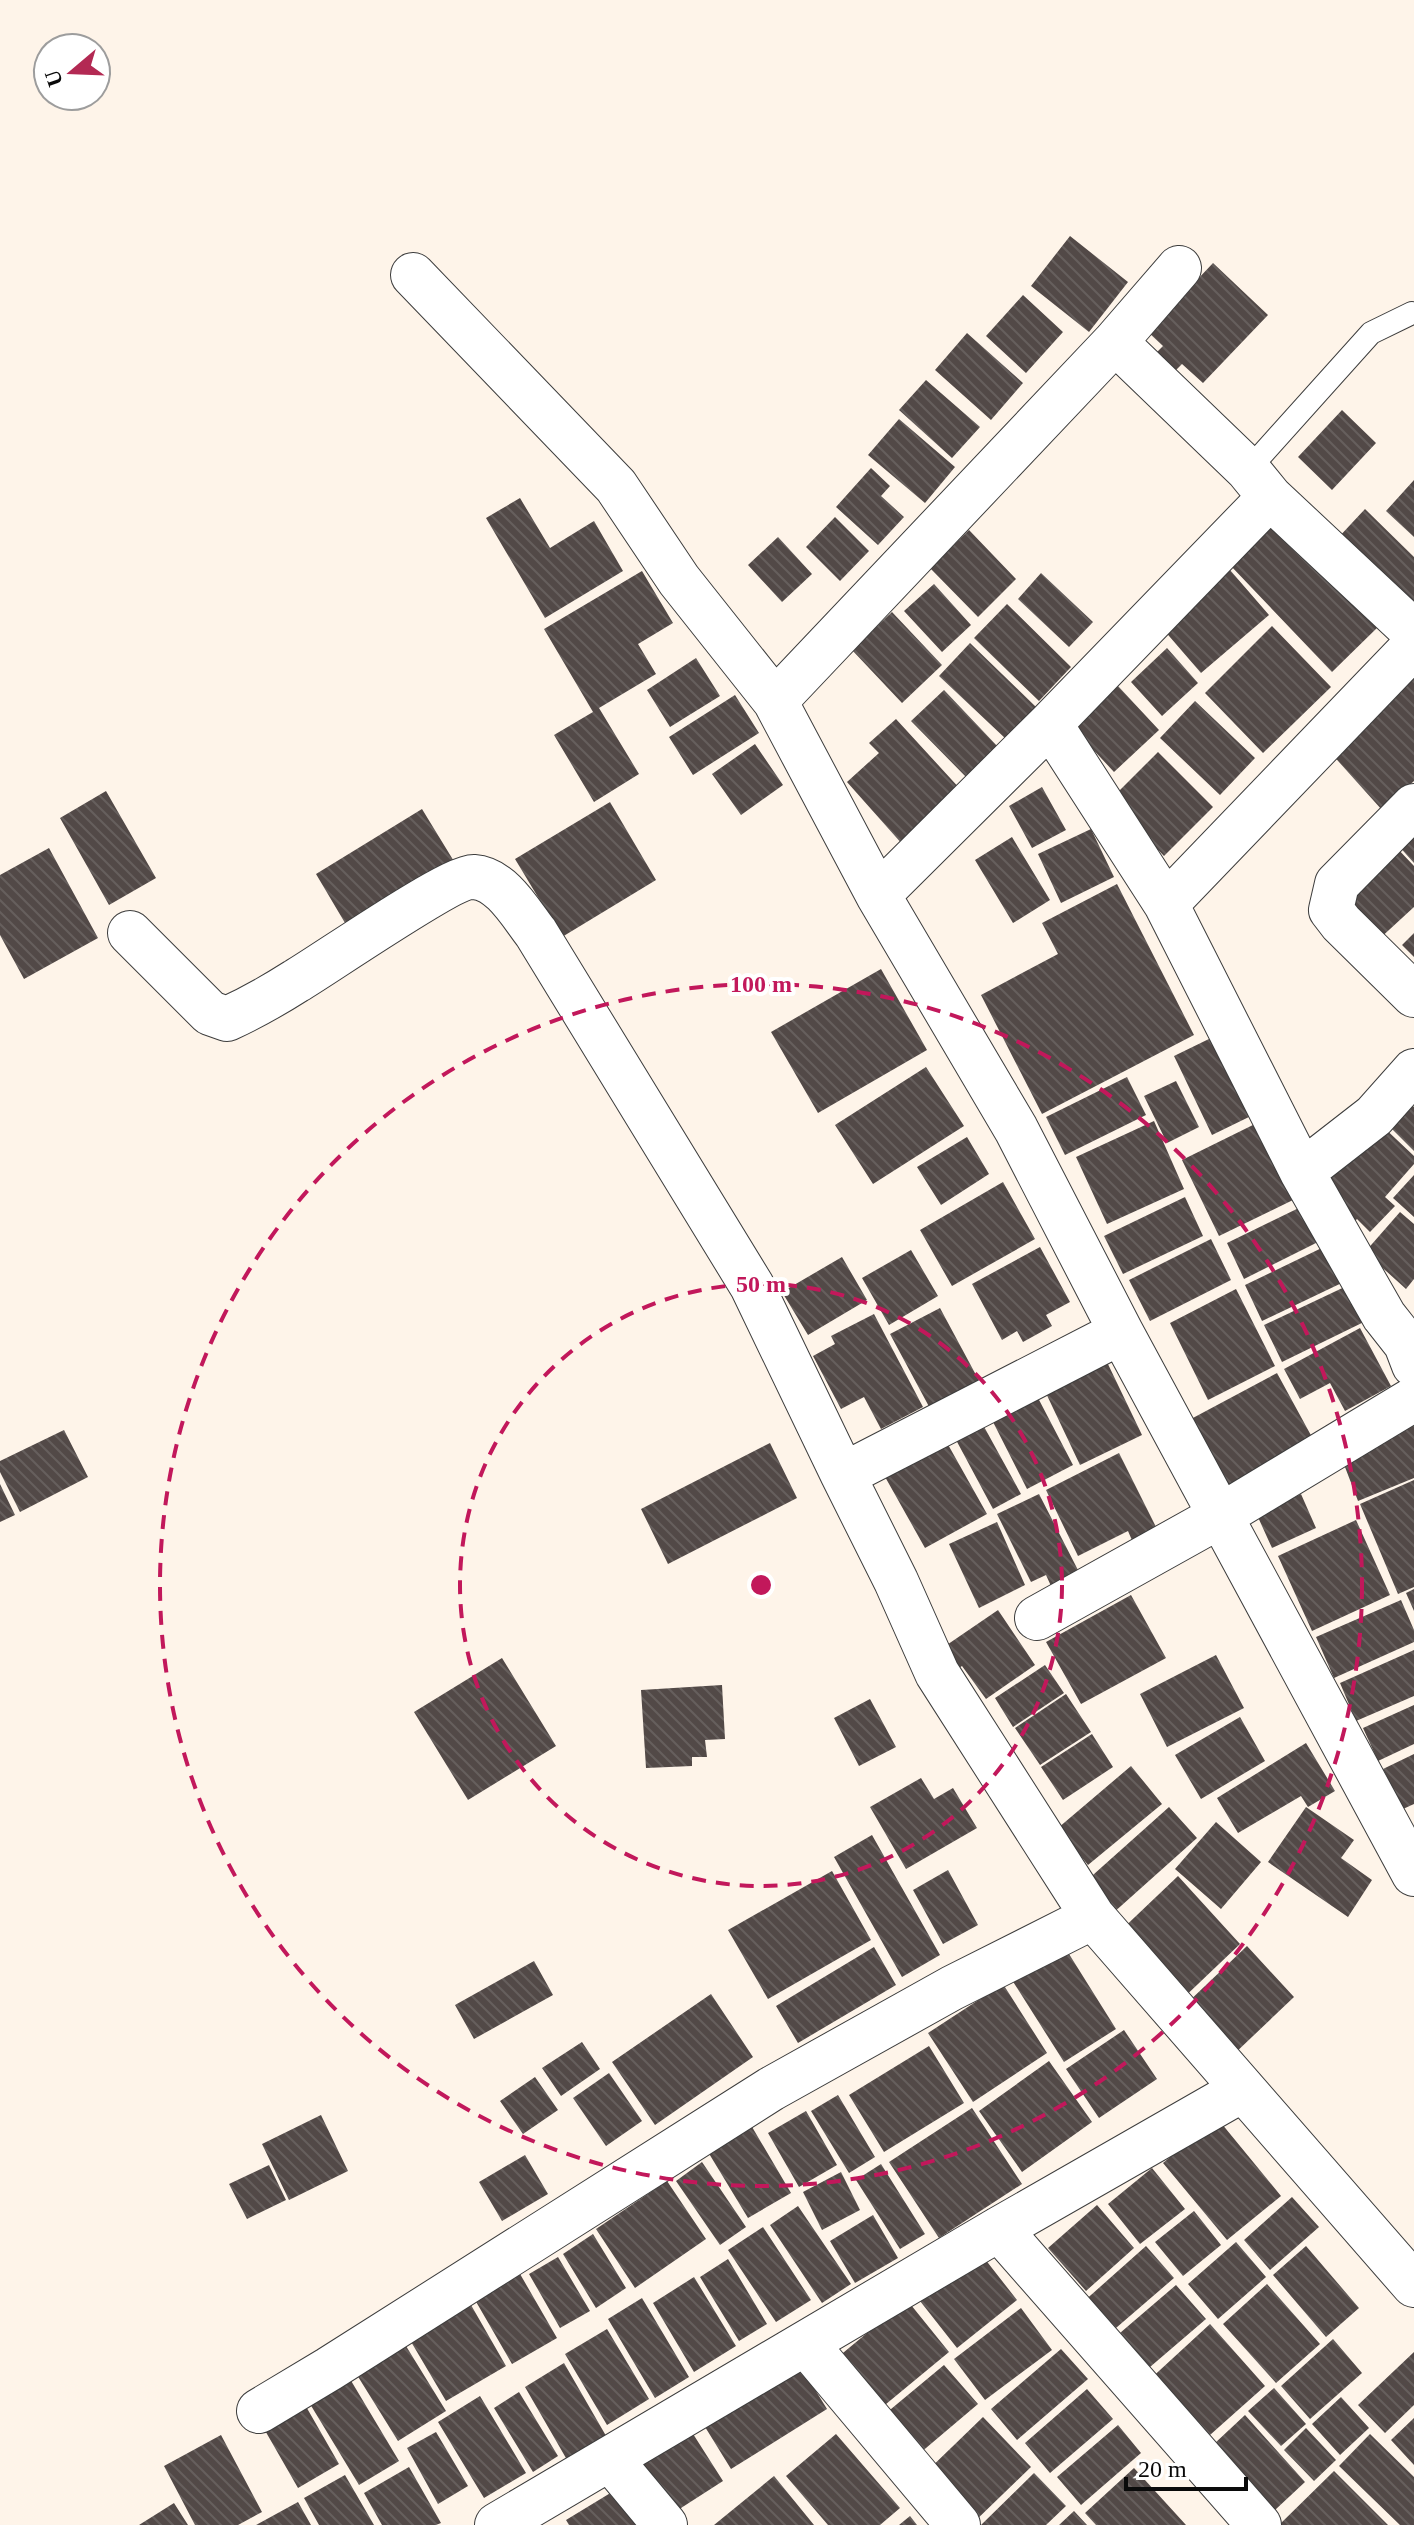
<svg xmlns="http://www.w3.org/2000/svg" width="1414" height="2525" viewBox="0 0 1414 2525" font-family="Georgia,serif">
<defs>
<pattern id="building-back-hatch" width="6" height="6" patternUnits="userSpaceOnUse" patternTransform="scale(2)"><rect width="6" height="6" fill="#524947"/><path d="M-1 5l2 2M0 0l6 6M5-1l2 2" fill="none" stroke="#665f5d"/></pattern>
</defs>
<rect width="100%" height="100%" fill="#fef4e9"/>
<!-- building -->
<path fill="url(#building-back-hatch)" d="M1070 236 1128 282 1089 332 1031 286Z
M1213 263 1268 315 1203 383 1182 364 1173 373 1154 355 1163 346 1148 332Z
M1023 295 1063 332 1026 373 986 336Z
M967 333 1023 383 991 420 935 370Z
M926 380 980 427 952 458 899 410Z
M1342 410 1376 443 1332 490 1298 457Z
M899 419 955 467 925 503 868 455Z
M871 468 890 486 881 496 904 517 878 545 836 507Z
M1414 480V537L1386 511Z
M520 498 550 548 594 521 623 571 545 618 486 518Z
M1365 509 1414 557V613L1337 539Z
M835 517 869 551 840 581 806 547Z
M1277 520 1379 626 1332 672 1230 565Z
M969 530 1016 579 978 617 930 568Z
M778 537 812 574 782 602 748 565Z
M1230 570 1269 615 1201 673 1163 629Z
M642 571 673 623 638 644 656 674 599 708 639 774 594 802 554 735 593 712 544 629Z
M1041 573 1093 622 1069 647 1018 599Z
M934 584 971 625 942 652 904 611Z
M1007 604 1071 667 1039 701 974 638Z
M892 612 942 665 902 703 852 650Z
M1272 626 1331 687 1263 753 1205 693Z
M970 643 1036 707 1006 739 939 676Z
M1167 648 1198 683 1162 716 1131 682Z
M696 658 720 696 670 727 647 690Z
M1414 677V781L1382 810 1330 752Z
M1118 686 1159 730 1114 772 1074 729Z
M944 690 999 748 968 779 911 721Z
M735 695 759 733 693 775 669 737Z
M1195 701 1255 758 1220 795 1160 738Z
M896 719 962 791 903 845 847 782 879 753 869 743Z
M755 744 783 785 741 815 712 774Z
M1158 752 1213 807 1164 856 1110 800Z
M1042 787 1066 830 1032 848 1009 806Z
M106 791 156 878 109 905 60 818Z
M610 802 656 880 562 937 515 859Z
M422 809 455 863 348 928 316 874Z
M1414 812V863L1388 834Z
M1091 829 1114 877 1061 903 1038 854Z
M1012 837 1050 900 1013 923 975 860Z
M1395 846 1414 866V907L1377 941 1339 898Z
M49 848 98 938 24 979 0 935V875Z
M1117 884 1194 1035 1042 1114 981 995 1058 954 1042 923Z
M1414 933V957L1402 945Z
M881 969 927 1050 818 1113 771 1032Z
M1213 1037 1251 1116 1212 1135 1174 1056Z
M926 1067 964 1126 873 1184 835 1125Z
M1127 1077 1146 1115 1065 1155 1046 1117Z
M1176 1081 1199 1127 1167 1143 1144 1096Z
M1405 1098 1414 1107V1151L1383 1120Z
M1154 1121 1184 1189 1107 1224 1076 1157Z
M1378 1122 1414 1156V1164L1385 1197 1395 1206 1370 1232 1357 1219 1353 1223 1329 1180 1334 1167Z
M1257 1123 1293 1200 1219 1236 1182 1160Z
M967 1137 989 1174 941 1205 917 1167Z
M1414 1175V1217L1393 1198Z
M1003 1182 1035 1239 952 1286 920 1230Z
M1185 1197 1203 1236 1123 1274 1104 1236Z
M1307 1204 1324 1239 1244 1279 1227 1243Z
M1400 1212 1414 1224V1279L1406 1289 1365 1252Z
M1211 1239 1231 1280 1150 1321 1129 1280Z
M1330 1244 1348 1280 1262 1321 1245 1285Z
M1040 1247 1070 1302 1046 1315 1052 1326 1023 1342 1017 1331 1002 1340 972 1284Z
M911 1250 938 1296 889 1325 862 1278Z
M842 1257 867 1300 808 1335 782 1292Z
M1353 1283 1370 1319 1282 1362 1264 1325Z
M1236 1289 1275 1366 1208 1400 1170 1323Z
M940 1308 983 1388 933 1414 890 1334Z
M874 1314 923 1407 881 1429 864 1397 841 1409 813 1356 835 1344 831 1336Z
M1360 1328 1391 1386 1345 1411 1330 1383 1300 1399 1284 1369Z
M1106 1360 1142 1435 1080 1465 1044 1389Z
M1277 1373 1313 1439 1227 1486 1191 1419Z
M1037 1396 1073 1465 1027 1489 992 1420Z
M982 1423 1021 1494 993 1509 955 1438Z
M1414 1424V1478L1358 1501 1340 1454Z
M64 1430 88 1477 20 1512 0 1472V1461Z
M946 1441 987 1514 925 1548 884 1475Z
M770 1443 797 1498 668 1564 641 1509Z
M1119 1453 1159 1533 1134 1545 1128 1531 1078 1556 1046 1490Z
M1414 1480V1587L1398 1594 1360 1504Z
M0 1484 15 1515 0 1522Z
M1039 1494 1079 1572 1051 1586 1046 1575 1031 1582 997 1514Z
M1301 1494 1316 1528 1272 1548 1257 1515Z
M1356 1520 1390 1595 1312 1631 1278 1556Z
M997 1522 1025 1585 979 1608 949 1544Z
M1414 1589V1611L1406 1593Z
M1131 1595 1166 1658 1081 1704 1046 1642Z
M1401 1600 1414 1630V1642L1334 1678 1316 1637Z
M998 1610 1035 1665 986 1699 962 1666 953 1672 938 1651Z
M1414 1650V1696L1356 1721 1340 1683Z
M1216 1655 1244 1708 1167 1747 1140 1694Z
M502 1658 556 1746 468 1800 414 1712Z
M1045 1665 1064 1693 1013 1727 995 1698Z
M722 1685 725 1739 705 1740 707 1757H692V1766L646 1768 641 1690Z
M1066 1694 1091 1732 1040 1765 1015 1728Z
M870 1699 896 1747 859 1766 834 1718Z
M1414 1705V1744L1378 1761 1363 1728Z
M1240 1717 1265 1761 1201 1799 1175 1755Z
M1092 1734 1113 1767 1063 1800 1041 1767Z
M1306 1743 1335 1791 1308 1807 1301 1796 1238 1833 1217 1798Z
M1414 1754V1804L1403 1809 1383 1769Z
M1131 1766 1162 1804 1088 1865 1058 1828Z
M921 1778 934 1799 953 1788 977 1828 906 1869 870 1807Z
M1169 1807 1197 1838 1112 1914 1084 1883Z
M1306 1807 1354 1840 1341 1858 1372 1880 1348 1917 1268 1862Z
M1216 1822 1261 1862 1221 1909 1175 1869Z
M872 1835 940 1955 902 1977 834 1857Z
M948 1870 978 1925 943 1944 913 1890Z
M832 1871 871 1940 768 1999 728 1930Z
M1178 1876 1240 1944 1177 2004 1115 1936Z
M1064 1946 1116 2029 1064 2062 1012 1980Z
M1247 1946 1294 1997 1232 2056 1184 2006Z
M874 1947 896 1985 798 2043 776 2006Z
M534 1961 553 1995 474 2039 455 2005Z
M1003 1984 1047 2053 973 2102 928 2033Z
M711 1994 753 2057 655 2125 612 2062Z
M1124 2030 1157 2079 1099 2118 1066 2069Z
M582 2042 600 2069 561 2096 542 2068Z
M929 2046 964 2103 884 2152 849 2095Z
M1049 2061 1092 2122 1022 2172 979 2111Z
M609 2073 642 2121 606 2146 573 2098Z
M535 2077 558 2110 523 2134 500 2101Z
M838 2095 875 2157 849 2173 811 2111Z
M972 2108 1022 2184 939 2238 889 2162Z
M806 2111 837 2165 799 2187 768 2133Z
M321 2115 348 2171 289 2200 262 2144Z
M745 2115 791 2193 748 2218 702 2142Z
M1217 2118 1281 2196 1227 2240 1163 2163Z
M525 2155 548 2194 502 2221 479 2182Z
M702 2162 746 2227 720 2245 676 2181Z
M881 2164 925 2234 900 2249 856 2180Z
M269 2165 286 2200 247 2219 229 2184Z
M1152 2168 1185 2209 1140 2244 1108 2204Z
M841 2172 860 2210 822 2230 803 2192Z
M667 2181 706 2239 635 2288 596 2229Z
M1292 2197 1319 2227 1270 2270 1244 2240Z
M1097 2205 1134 2248 1086 2291 1048 2248Z
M798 2206 851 2284 822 2303 770 2225Z
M1194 2211 1221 2245 1183 2276 1155 2242Z
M873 2215 898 2258 855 2283 830 2241Z
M763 2227 811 2300 776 2322 728 2250Z
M593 2234 626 2288 596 2308 563 2254Z
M1236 2242 1266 2277 1218 2319 1188 2284Z
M1146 2246 1174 2278 1109 2334 1082 2303Z
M1306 2246 1359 2308 1326 2337 1273 2275Z
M981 2254 1017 2300 957 2348 920 2301Z
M558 2257 590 2311 560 2328 529 2274Z
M728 2259 767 2324 739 2341 700 2277Z
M516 2267 557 2338 512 2364 471 2293Z
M694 2277 736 2346 694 2372 653 2303Z
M1267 2284 1320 2344 1276 2383 1223 2324Z
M1176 2285 1206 2319 1143 2373 1113 2339Z
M642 2298 689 2377 655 2398 608 2319Z
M907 2300 949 2352 874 2414 832 2362Z
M471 2305 506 2366 446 2401 410 2340Z
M1021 2308 1052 2350 985 2400 954 2359Z
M1210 2324 1265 2386 1201 2443 1147 2382Z
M607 2329 649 2399 607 2425 565 2354Z
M1333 2339 1362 2373 1310 2419 1281 2386Z
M406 2346 446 2411 398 2441 357 2375Z
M1061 2349 1088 2379 1017 2440 991 2409Z
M1414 2352V2405L1385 2433 1358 2405Z
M798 2362 827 2409 731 2469 702 2422Z
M564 2363 609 2441 570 2465 525 2387Z
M944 2365 978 2404 913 2459 879 2419Z
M347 2374 399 2461 359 2485 307 2399Z
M1274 2388 1306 2424 1281 2446 1248 2411Z
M1087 2389 1113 2419 1050 2473 1025 2443Z
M519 2392 558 2456 533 2472 494 2408Z
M480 2396 526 2473 484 2498 438 2422Z
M1341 2397 1369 2428 1340 2455 1312 2424Z
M304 2403 339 2464 298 2488 263 2427Z
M1245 2415 1305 2482 1275 2510 1214 2444Z
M983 2417 1031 2467 971 2525 921 2477Z
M1414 2418V2465L1391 2440Z
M1118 2425 1141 2453 1081 2505 1057 2477Z
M688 2426 723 2481 667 2517 632 2461Z
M1306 2428 1336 2460 1314 2481 1284 2450Z
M436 2432 468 2486 438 2504 407 2448Z
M836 2434 900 2508 880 2525H828L786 2476Z
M1370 2434 1414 2477V2525H1400L1339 2466Z
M221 2435 262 2512 238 2525H195L164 2466Z
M409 2467 441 2523 436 2525H382L364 2493Z
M1134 2468 1186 2525H1096L1085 2513Z
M1334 2471 1388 2525H1279Z
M1034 2473 1066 2506 1046 2525H981Z
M345 2475 374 2525H319L304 2498Z
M774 2476 814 2525H714Z
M617 2489 638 2525H569L566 2520Z
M298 2502 311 2525H256Z
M174 2503 188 2525H139Z
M1074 2511 1087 2525H1059Z
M910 2516 917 2525H899Z"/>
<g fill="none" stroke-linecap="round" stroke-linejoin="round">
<defs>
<path id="service" d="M1248 470 1371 333 1412 313"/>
<path id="minor" d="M413 275 616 486 679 580 775 701 878 895 1016 1129 1121 1332 1414 1874
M1115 342 1248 470 1270 497 1414 632
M775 701 1115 342 1179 268
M1050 724 1166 904 1302 1172 1384 1316 1406 1344 1414 1365
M1414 806 1337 884 1331 910 1341 923 1414 995
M878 895 1050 724 1270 497
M1166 904 1414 646
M130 933 210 1013 227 1019C251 1008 274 995 296 981 325 964 451 876 474 877 502 879 521 914 536 933L752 1286 843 1475 1121 1332
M1302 1172 1374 1116 1414 1071
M843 1475 896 1581 937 1673 1093 1917 1414 2285
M1037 1618 1220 1516 1414 1399
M999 2229 1259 2525
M806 2344 958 2525
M259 2411 329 2369 771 2089 952 1988 1093 1917
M610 2459 665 2525
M497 2525 999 2229 1242 2090"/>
</defs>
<!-- service casing -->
<use href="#service" stroke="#3d3d3d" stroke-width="24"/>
<!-- minor casing -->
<use href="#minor" stroke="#3d3d3d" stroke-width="46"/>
<!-- service -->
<use href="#service" stroke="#fff" stroke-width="22"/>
<!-- minor -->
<use href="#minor" stroke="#fff" stroke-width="44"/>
</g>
<!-- distance rings -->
<g fill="none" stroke="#c2185b" stroke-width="4" stroke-dasharray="14 10">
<circle cx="761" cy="1585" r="301"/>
<circle cx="761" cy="1585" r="601"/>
</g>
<circle cx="761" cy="1585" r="12" fill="#c2185b" stroke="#fff" stroke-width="4"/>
<g font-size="24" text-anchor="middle" font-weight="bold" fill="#c2185b" stroke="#fff" stroke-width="8" stroke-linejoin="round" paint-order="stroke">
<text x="761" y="992">100 m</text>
<text x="761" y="1292">50 m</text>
</g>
<!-- north arrow -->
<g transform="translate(72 72) rotate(251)"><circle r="38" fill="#ffffff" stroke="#9d9d9d" stroke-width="2"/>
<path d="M0-6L14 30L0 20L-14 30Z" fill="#b32953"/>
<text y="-12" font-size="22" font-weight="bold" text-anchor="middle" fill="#0a0a0a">U</text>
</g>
<!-- scale -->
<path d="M1126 2477v12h120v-12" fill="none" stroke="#0a0a0a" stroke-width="4"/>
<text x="1138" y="2477" font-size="24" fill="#0a0a0a" stroke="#ffffff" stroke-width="6" paint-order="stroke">20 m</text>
</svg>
